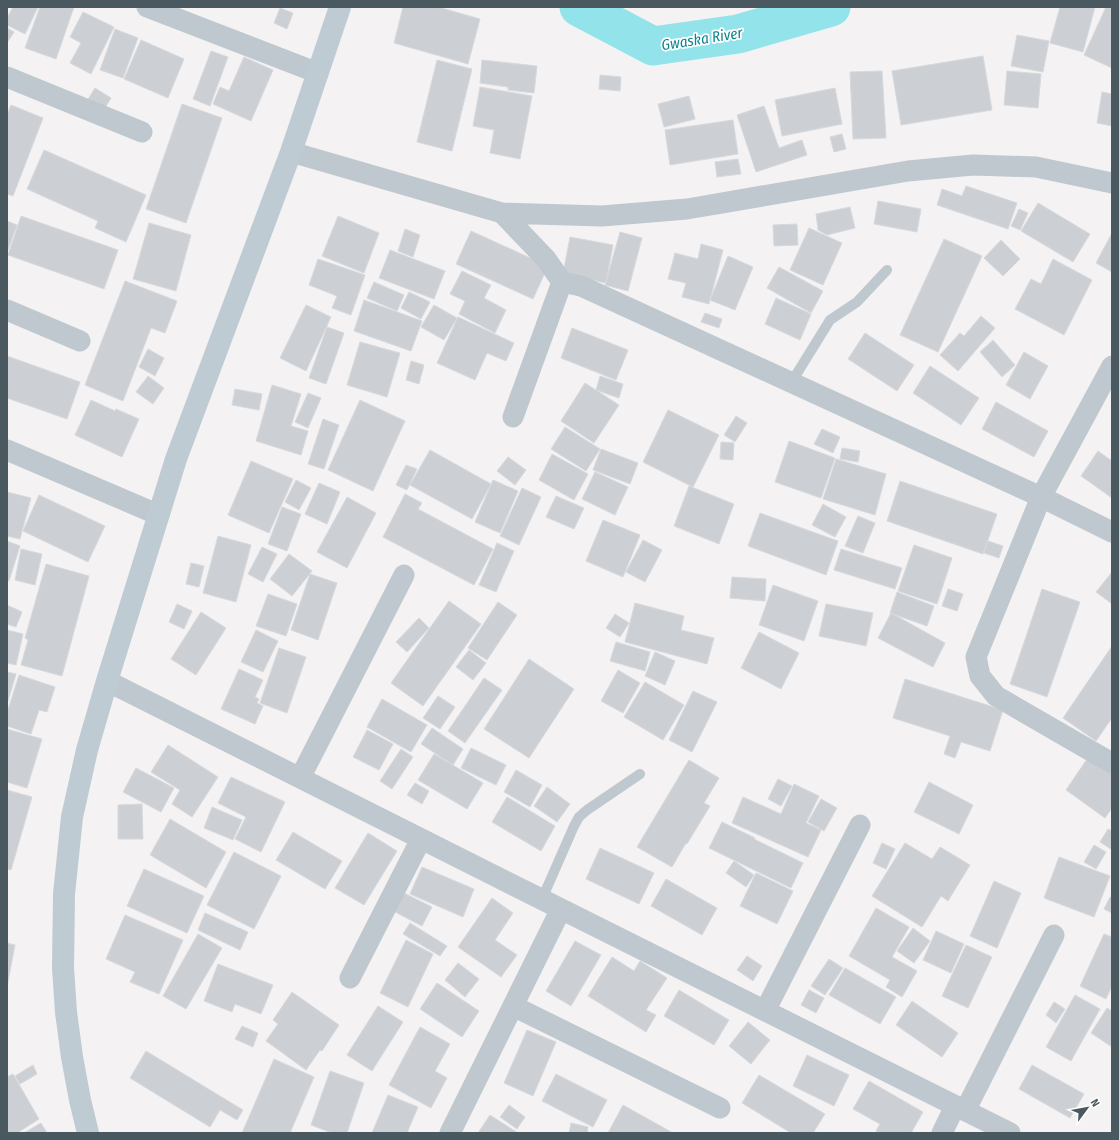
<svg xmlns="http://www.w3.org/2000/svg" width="1119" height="1140" viewBox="0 0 1119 1140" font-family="'Fira Sans Condensed',sans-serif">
<rect width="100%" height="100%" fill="#f4f2f3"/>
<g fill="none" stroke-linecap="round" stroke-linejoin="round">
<!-- river -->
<path stroke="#93e3ea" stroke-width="39" d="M579 7 653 46 738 34 831 7"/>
</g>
<!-- building -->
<path fill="#ccd0d4" stroke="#d7d9dd" d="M13 7H38L25 34 7 25V18Z
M40 7H74L56 59 25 48Z
M403 7H438L480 19 468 64 394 43Z
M1060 7H1095L1083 52 1050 43Z
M1106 7H1112V68L1084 55Z
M280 8 293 13 287 29 274 23Z
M83 12 114 27 91 74 70 63 81 43 70 37Z
M7 28 14 32 7 43Z
M115 29 138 38 123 78 100 70Z
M1017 35 1049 41 1043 72 1011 66Z
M141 40 184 59 168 98 124 79Z
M211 51 228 57 210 106 193 99Z
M983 56 992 110 901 125 892 71Z
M244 57 273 70 251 121 213 104 220 87 229 91Z
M437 60 472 69 452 151 417 142Z
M482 60 537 66 534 93 508 90V87L480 83Z
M882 71 886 138 853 139 850 72Z
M1007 71 1041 74 1038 108 1004 105Z
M600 75 621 77 620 91 599 89Z
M480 87 532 96 520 159 490 153 494 130 473 126Z
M95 88 111 98 103 111 87 101Z
M835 88 842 124 782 136 775 100Z
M1102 92 1112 94V126L1097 123Z
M689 96 695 119 664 127 658 104Z
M182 104 222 118 186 223 146 209Z
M11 105 43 118 13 196 7 194V115Z
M764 106 779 148 802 140 807 155 756 172 737 115Z
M733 120 738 154 670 165 665 130Z
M842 134 846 149 834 152 830 137Z
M44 150 146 195 126 242 95 228 98 221 27 189Z
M738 159 741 174 717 177 715 162Z
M966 186 1017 203 1008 229 937 205 942 189 962 196Z
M878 201 921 209 917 232 874 224Z
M1038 203 1090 234 1073 262 1021 231Z
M850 207 855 228 827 235 818 230 816 214Z
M1019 209 1028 213 1020 230 1011 226Z
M21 216 118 250 104 289 8 255Z
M338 216 379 233 364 273 322 256Z
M7 221 17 225 8 250H7Z
M149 223 191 235 176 291 133 279Z
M797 224 798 245 774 246 773 225Z
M809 228 842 243 823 285 790 270Z
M405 229 420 235 413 257 398 251Z
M471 231 548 266 533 299 456 264Z
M620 232 642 238 628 291 605 285Z
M1112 233V272L1096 263Z
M570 237 613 245 606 283 563 274Z
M944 239 982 256 938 352 900 335Z
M1001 240 1020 259 1003 276 984 258Z
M701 244 723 250 709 304 682 297 686 283 668 279 675 253 698 259Z
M390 250 445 271 434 299 379 278Z
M728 256 753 267 735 310 710 300Z
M318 259 365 275 351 315 332 308 337 296 309 285Z
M1053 259 1092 280 1064 335 1015 309 1031 279 1041 284Z
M779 267 823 291 811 313 767 288Z
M462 271 491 285 484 298 506 310 495 333 459 314 465 301 450 294Z
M125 281 177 301 165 333 151 328 123 401 85 385Z
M374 282 404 295 397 311 367 298Z
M409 292 430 302 421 319 401 308Z
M776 298 811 314 800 340 765 324Z
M364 300 422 321 411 351 354 331Z
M306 305 331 317 306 371 280 358Z
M434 305 457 318 444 340 421 327Z
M705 313 722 319 719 328 701 322Z
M981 316 995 328 958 371 940 355 960 333 964 336Z
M458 317 514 343 506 361 487 353 475 380 437 363Z
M327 327 344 333 326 384 309 378Z
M572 328 628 350 616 380 561 358Z
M865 333 914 365 897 391 848 359Z
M993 340 1015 365 1002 377 980 352Z
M360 342 400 353 387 397 347 385Z
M148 349 164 358 155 376 139 367Z
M1024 352 1048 366 1030 399 1006 385Z
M7 356 80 382 67 419 7 398Z
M411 361 424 365 419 384 406 380Z
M930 366 979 398 961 425 913 393Z
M148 376 164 388 153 404 136 392Z
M600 376 623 384 619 398 596 390Z
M585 383 619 405 594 443 561 421Z
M272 385 301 394 291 426 308 431 301 455 256 441Z
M235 389 262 394 259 410 232 405Z
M308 393 321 398 308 428 295 422Z
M91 400 115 411 116 409 139 419 122 457 75 435Z
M360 400 405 421 373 491 328 470Z
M996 402 1048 431 1034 457 982 429Z
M668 410 719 435 693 487 643 462Z
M736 416 747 423 735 442 724 435Z
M323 419 339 425 324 469 308 464Z
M565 427 600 449 586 471 551 449Z
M822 429 840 437 833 453 814 444Z
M789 441 835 458 821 498 775 482Z
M721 442 734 443 733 460 720 459Z
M842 448 860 451 858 462 840 459Z
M601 449 638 463 630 484 593 470Z
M430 450 491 484 472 519 410 485Z
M1098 451 1112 461V498L1081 476Z
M552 454 588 474 574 500 539 480Z
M508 457 526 470 515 485 497 471Z
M836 459 886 474 875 515 823 499Z
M251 461 293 479 269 533 228 515Z
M406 465 417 469 407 490 396 485Z
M595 472 628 487 615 515 582 499Z
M296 480 311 488 299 510 285 502Z
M493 480 518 491 500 533 475 522Z
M900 481 997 514 983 554 887 521Z
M319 483 340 492 327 524 305 514Z
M689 486 734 504 719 544 674 526Z
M522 488 541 497 519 545 500 536Z
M7 492 31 498 20 539 7 536Z
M405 494 422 503 418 509 493 549 474 585 383 537Z
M39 495 105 526 88 562 23 531Z
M556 496 584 508 574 529 546 517Z
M347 497 376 513 347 568 317 552Z
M823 504 846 517 835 537 812 525Z
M282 507 301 514 287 551 268 544Z
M760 513 838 541 826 575 748 546Z
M858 516 875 523 863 553 845 546Z
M603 520 640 535 623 577 586 561Z
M218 536 251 545 236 602 203 593Z
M643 540 662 550 645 582 626 572Z
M7 541 20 546 9 581 7 580Z
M988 541 1003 546 999 558 984 553Z
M497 543 514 551 496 592 479 585Z
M914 545 952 558 937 604 898 591Z
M262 547 277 554 263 582 248 574Z
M21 549 42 554 35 585 15 580Z
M841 549 902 568 895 589 834 570Z
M289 554 312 571 292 596 270 579Z
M191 563 204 566 199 587 186 584Z
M46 564 89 576 62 676 21 665 28 640 25 638Z
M1112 572V604L1096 592Z
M310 574 337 583 318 640 291 630Z
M732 577 766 579 765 601 730 598Z
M773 585 818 601 804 641 759 625Z
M948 589 963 594 957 611 942 606Z
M1042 589 1080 602 1047 697 1010 684Z
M897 592 934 606 927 626 890 613Z
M268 594 297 604 286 636 256 626Z
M449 601 481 624 423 706 391 683Z
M498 602 517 615 487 660 468 648Z
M635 603 684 616 681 630 714 638 707 664 625 642Z
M177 604 192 611 184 629 169 622Z
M826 604 873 613 866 646 819 636Z
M7 605 22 612 16 627 7 624Z
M201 612 226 628 196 675 171 659Z
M891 613 945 643 933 667 878 638Z
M615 614 629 623 620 637 606 628Z
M419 618 429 628 407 652 396 642Z
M7 630 23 634 16 665 7 663Z
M256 630 278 641 263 672 241 662Z
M759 632 799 653 781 689 741 668Z
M616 642 650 652 645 671 610 661Z
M1112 646V718L1096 741 1063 718Z
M279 648 306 657 287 713 260 703Z
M469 650 486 663 473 680 456 667Z
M655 652 675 661 665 685 645 676Z
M529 659 574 689 529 758 484 729Z
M239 669 263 680 255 697 259 699 257 703 263 706 255 724 221 709Z
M618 670 640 683 623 713 601 701Z
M7 672 16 674 8 701H7Z
M19 675 55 687 47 712 39 710 31 734 7 726V713Z
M484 678 502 690 465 743 448 731Z
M905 679 1003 710 990 751 961 742 955 758 944 754 950 736 893 718Z
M645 682 684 705 663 740 624 717Z
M693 691 717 702 692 752 669 740Z
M438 696 455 707 440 729 423 718Z
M382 699 427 725 411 752 367 727Z
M432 728 463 749 453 765 421 744Z
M7 729 42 739 27 788 7 782Z
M367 730 393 744 379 770 353 757Z
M168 745 218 777 192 817 172 804 180 790 151 772Z
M471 748 506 765 496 785 461 768Z
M401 749 413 757 392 789 380 781Z
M434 754 483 783 467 809 418 780Z
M1089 756 1112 772V808L1105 818 1066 790Z
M689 760 719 778 704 803 710 806 687 844 686 843 672 867 637 847Z
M136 768 174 788 161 812 123 792Z
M516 770 542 785 530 807 504 792Z
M231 777 285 802 261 852 235 839 246 817 218 803Z
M778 779 792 786 781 806 768 799Z
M929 782 973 805 959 834 914 812Z
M415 783 429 791 422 804 407 795Z
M794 784 819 796 806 823 821 830 808 857 732 823 743 797 781 814Z
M547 787 570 804 557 822 534 806Z
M7 790 32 797 11 870 8 869 7 871Z
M507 797 555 826 541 851 492 822Z
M821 799 837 808 824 831 808 822Z
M142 804 143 839H118V805Z
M212 807 242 820 233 840 204 828Z
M170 819 226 852 206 888 150 855Z
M722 822 755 838 754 839 803 863 791 888 709 848Z
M1108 829 1112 831V850L1100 842Z
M293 832 342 861 325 889 276 860Z
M368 833 397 851 364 905 335 888Z
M882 843 895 849 886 869 873 863Z
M905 843 932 859 940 847 970 865 948 901 941 896 922 927 872 896Z
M1094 845 1106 852 1096 869 1084 862Z
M600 848 654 873 639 904 586 879Z
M234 852 281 876 254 929 207 905Z
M1059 857 1110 876 1094 917 1044 898Z
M734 861 754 875 746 887 726 873Z
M422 867 474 889 463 917 410 894Z
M144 869 204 896 187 933 127 906Z
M756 873 793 891 777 924 740 906Z
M666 879 717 908 702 935 651 906Z
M994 881 1021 893 997 948 970 936Z
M404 893 432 907 422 926 395 912Z
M1110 897 1112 898V913L1104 909Z
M492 898 513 913 495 940 517 955 501 977 458 947Z
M876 908 909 927 892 957 917 971 902 997 886 987 890 980 849 956Z
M205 913 248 932 240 950 198 930Z
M125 915 183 940 159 994 130 982 135 972 106 959Z
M410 923 447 946 440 956 403 934Z
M913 928 930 941 914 963 897 951Z
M936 931 964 944 951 973 923 960Z
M198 934 222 948 186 1009 163 996Z
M1104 934 1112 937V986L1106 999 1080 986Z
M406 940 433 954 408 1007 380 993Z
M575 941 601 955 571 1006 546 991Z
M7 943 15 945 7 987Z
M966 945 992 957 968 1008 942 996Z
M747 956 762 966 753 981 737 970Z
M612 957 634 971 640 961 667 978 646 1010 656 1015 646 1032 588 996Z
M829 959 843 968 825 995 811 986Z
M458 963 479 979 465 997 445 980Z
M218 964 273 985 261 1014 235 1004 232 1012 204 1001Z
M845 968 896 997 880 1024 829 995Z
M437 983 479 1011 462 1037 420 1009Z
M679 990 729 1020 714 1045 664 1016Z
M809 990 824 998 816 1013 801 1005Z
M292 992 339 1025 322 1051 320 1050 306 1070 266 1041 278 1024 273 1020Z
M1075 995 1100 1009 1071 1061 1046 1047Z
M912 1001 958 1033 942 1057 896 1025Z
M1054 1002 1065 1009 1056 1023 1046 1015Z
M378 1006 403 1022 372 1071 347 1055Z
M1107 1008 1112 1011V1047L1091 1033Z
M748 1022 770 1040 751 1064 729 1046Z
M242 1026 258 1033 253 1047 235 1039Z
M420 1027 450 1044 435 1071 447 1078 431 1108 389 1085Z
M527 1030 556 1042 533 1096 504 1083Z
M146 1051 243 1110 237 1120 220 1110 210 1127 130 1078Z
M807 1055 849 1075 834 1106 793 1086Z
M274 1059 314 1077 290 1133H242Z
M33 1065 37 1074 20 1084 15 1076Z
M1032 1065 1084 1094 1070 1118 1019 1089Z
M330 1071 364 1083 347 1133H332L311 1125Z
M13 1074 39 1119 17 1133H7V1077Z
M556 1074 607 1100 593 1127 542 1101Z
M759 1075 825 1114 813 1133H791L742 1103Z
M869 1081 923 1112 911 1133H881L876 1131 880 1124 853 1109Z
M388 1095 418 1107 407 1133H372Z
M509 1105 525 1117 517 1129 500 1117Z
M623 1105 673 1133H608Z
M490 1115 518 1133H478Z
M41 1123 47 1133H24Z
M571 1123 588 1127 587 1133H569Z"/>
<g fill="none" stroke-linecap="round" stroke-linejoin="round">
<!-- lane -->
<path stroke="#bec8ce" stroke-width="10" d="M791 383 830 320 857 302 887 270
M542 899 574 826 579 817 587 810 640 774"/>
<!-- street -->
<path stroke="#bec8ce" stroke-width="21" d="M147 7 318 73
M7 77 142 132
M291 152 502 213 602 216 687 209 908 171 973 165 1036 167 1112 183
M502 213 546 259 562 282 581 286 1041 497 1112 532
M7 310 80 341
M1112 366 1041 497 976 657 980 676 996 696 1112 763
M513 417 562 282
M7 450 159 515
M107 681 561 909 1010 1133
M300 778 404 575
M350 978 421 839
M513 1006 720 1108
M765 1011 860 825
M965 1111 1054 935
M450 1133 561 909
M942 1133 955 1106"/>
<!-- secondary -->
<path stroke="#bfcbd3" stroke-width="22" d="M88 1133 80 1100 72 1057 66 1012 63 968 64 894 72 817 87 750 107 681 176 459 291 152 340 7"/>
</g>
<g text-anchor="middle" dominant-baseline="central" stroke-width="3.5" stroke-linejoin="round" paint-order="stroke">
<!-- water labels -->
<g font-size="15" font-style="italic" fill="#12838c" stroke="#fff">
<text transform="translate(702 39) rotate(-9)">Gwaska River</text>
</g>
</g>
<!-- border -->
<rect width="1119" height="1140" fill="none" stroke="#4a585f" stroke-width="16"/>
<!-- north arrow -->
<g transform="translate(1087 1108) rotate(58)" stroke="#ffffff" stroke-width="3" paint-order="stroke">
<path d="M0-3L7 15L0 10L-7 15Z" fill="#4a585f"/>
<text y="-6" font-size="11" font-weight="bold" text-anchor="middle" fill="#4a585f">N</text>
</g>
</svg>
